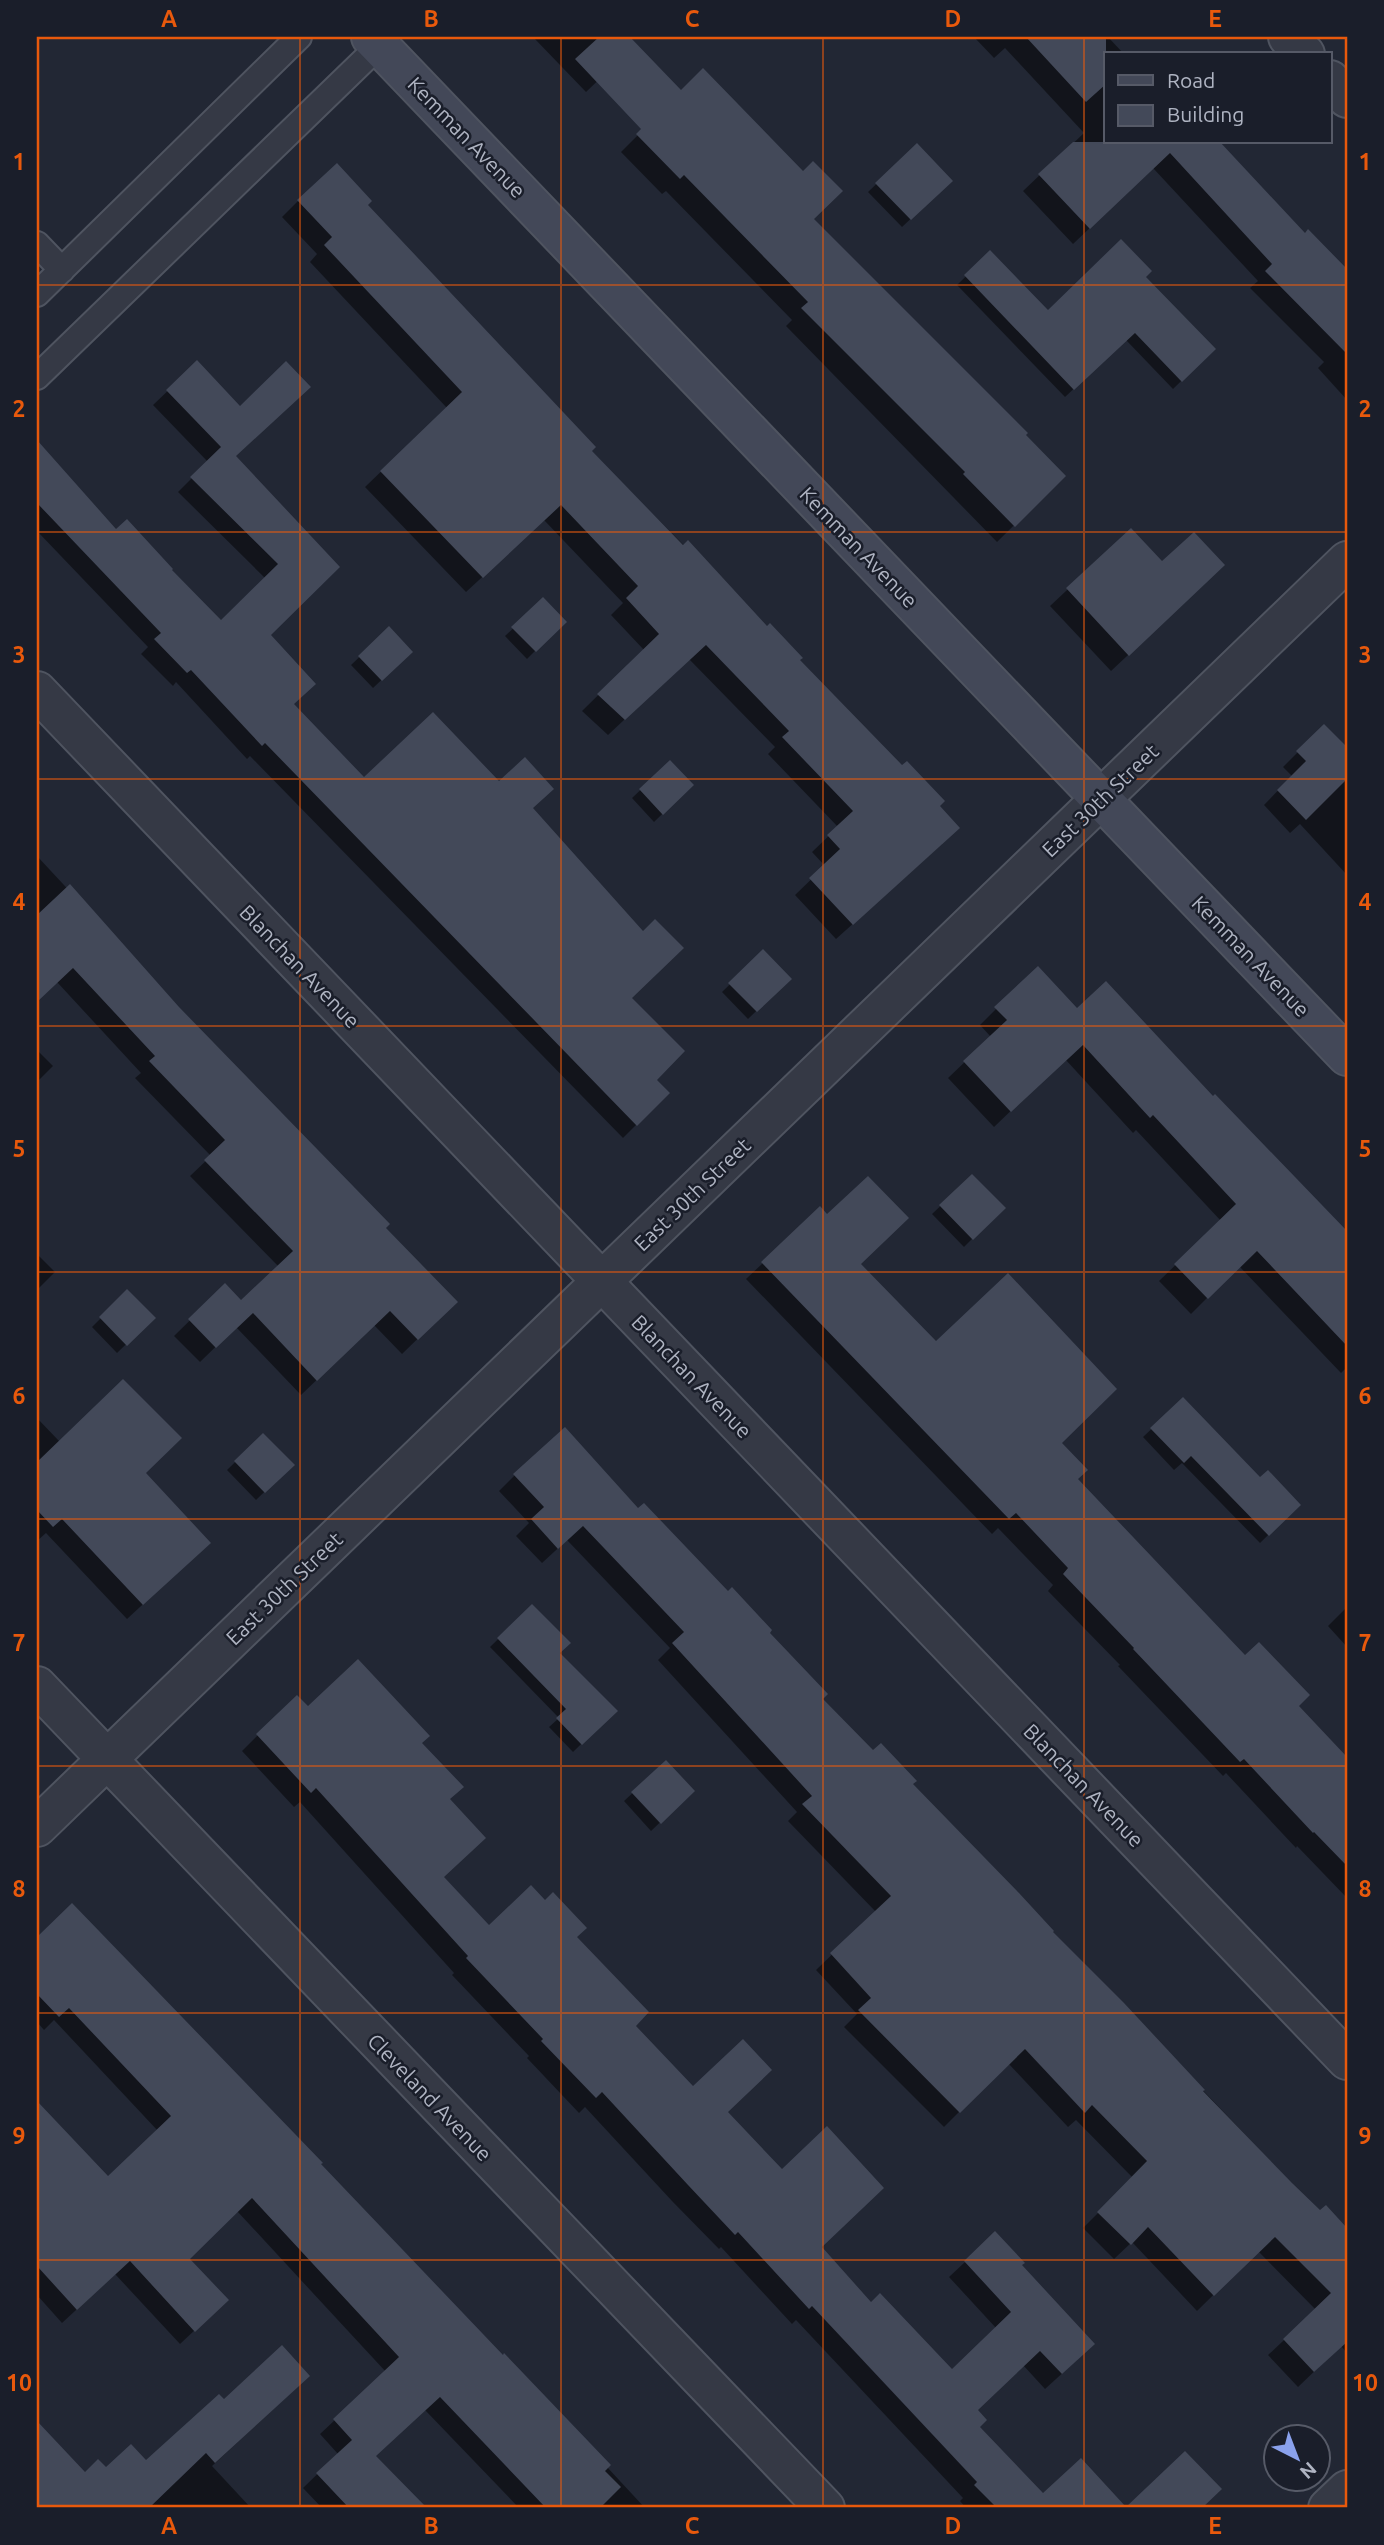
<svg xmlns="http://www.w3.org/2000/svg" width="1384" height="2545" viewBox="0 0 1384 2545" font-family="Ubuntu,sans-serif">
<rect width="100%" height="100%" fill="#222734"/>
<!-- shadow -->
<path fill="#0007" d="M533 37H628L635 45 586 92Z
M974 37H1108L1124 54H1106V142H1215L1304 235 1308 232 1347 271V400L1318 368 1324 362 1250 288 1258 281 1153 168 1073 244 1023 191 1084 133 1005 48 994 58Z
M638 135 812 220 1064 476 997 542 786 326 792 320 666 191 662 194 621 152Z
M917 145 951 181 902 227 868 192Z
M298 201 366 205 590 451 798 660 937 806 942 844 836 939 795 895 825 866 812 852 838 827 768 754 775 747 689 659 608 735 582 711 644 650 611 615 623 603 544 520 466 592 365 487 447 408 310 262 317 254 282 217Z
M990 253 1048 313 1143 277 1214 349 1173 389 1126 340 1065 397 957 285Z
M197 363 234 457 338 567 268 635 291 705 363 780 499 784 531 809 630 999 654 1080 668 1093 623 1138 250 756 247 759 176 682 173 686 141 654 148 647 37 531V464L47 454 116 532 169 570 221 622 266 579 178 492 208 462 153 405Z
M1131 530 1162 564 1206 582 1111 671 1050 606Z
M543 600 564 622 527 659 505 636Z
M389 629 411 652 373 688 351 665Z
M1324 726 1347 750V875L1300 824 1290 833 1264 805 1292 776 1283 767Z
M670 762 692 785 654 822 632 798Z
M37 856 383 1228 440 1317 402 1354 374 1325 301 1395 236 1327 200 1362 174 1336 225 1286 241 1302 279 1267 190 1176 211 1156 135 1078 141 1073 57 982 37 1001Z
M763 952 789 979 748 1019 722 992Z
M996 1009 1077 1011 1212 1099 1215 1097 1347 1234V1367L1341 1373 1239 1266 1191 1314 1159 1281 1221 1221 1136 1130 1133 1133 1065 1059 994 1127 948 1078 991 1037 980 1025Z
M37 1050 53 1066 37 1082Z
M972 1176 1003 1208 964 1247 932 1214Z
M820 1209 859 1264 936 1344 1060 1443 1076 1479 1245 1658 1297 1706 1347 1759V1765L1339 1774 1347 1782V1898L1297 1846 1296 1848 1226 1773 1223 1776 1118 1666 1120 1665 1048 1591 1053 1585 998 1528 992 1534 746 1279Z
M37 1254 55 1272 37 1290Z
M127 1292 153 1318 117 1353 92 1327Z
M1183 1399 1260 1480 1299 1505 1260 1543 1182 1463 1174 1470 1143 1437Z
M37 1418 60 1442 144 1473 193 1558 127 1619 46 1533 37 1541Z
M263 1435 292 1465 256 1500 227 1470Z
M515 1475 638 1510 767 1633 821 1699 873 1752 911 1784 1320 2213 1325 2207 1347 2230V2353L1341 2346 1298 2387 1268 2355 1316 2310 1258 2251 1197 2311 1132 2242 1114 2259 1083 2228 1133 2178 1076 2120 1068 2127 1008 2063 944 2127 844 2027 857 2014 816 1970 876 1912 788 1821 797 1812 658 1660 670 1648 567 1540 542 1563 516 1536 529 1523 499 1491Z
M532 1606 558 1653 615 1711 573 1752 549 1727 559 1718 490 1647Z
M1347 1607V1647L1328 1626Z
M307 1709 420 1743 448 1800 442 1878 489 1927 575 1937 633 2026 693 2089 726 2112 820 2247 871 2304 952 2372 996 2328 949 2277 965 2262 1020 2265 1077 2360 1045 2389 1023 2365 976 2410 978 2427 1043 2496 1081 2461 1125 2508H966L960 2501 963 2498 796 2320 792 2324 721 2247 719 2249 672 2201 585 2107 579 2113 527 2058 529 2056 452 1975 454 1973 300 1802 294 1807 242 1751 258 1735Z
M666 1762 693 1791 651 1831 624 1801Z
M72 1906 607 2467 645 2508H519L425 2410 374 2456 425 2508H322L303 2488 338 2454 320 2434 386 2372 237 2211 188 2259 212 2314 180 2344 115 2274 62 2323 37 2295V2134L52 2119 107 2178 158 2131 54 2020 44 2030 37 2022V1939Z
M293 2391 212 2466 251 2508H37V2425L85 2474 146 2462 224 2401Z"/>
<!-- building -->
<path fill="#434959" d="M599 37H630L681 90 703 68 803 171 813 161 843 191 814 219 1028 433 1026 435 1066 476 1015 527 963 474 965 472 801 308 808 302 684 175 680 179 636 134 641 129 575 59Z
M1026 37H1106V84L1086 102Z
M1073 142H1220L1305 233 1308 229 1347 269V354L1265 271 1272 264 1170 153 1090 229 1038 174Z
M917 143 953 181 911 220 875 183Z
M337 163 372 201 368 205 596 447 592 451 683 545 688 540 767 626 770 623 803 658 800 660 902 765 907 761 945 801 940 806 960 828 853 925 809 878 840 849 827 835 853 811 782 737 789 731 706 645 625 720 597 694 659 634 626 598 638 586 561 505 483 578 380 471 462 392 324 245 332 237 297 200Z
M1121 239 1152 271 1146 277 1216 349 1182 382 1135 333 1074 390 964 275 990 250 1048 310Z
M197 360 240 406 286 361 311 387 236 456 340 567 271 635 316 684 294 704 364 777 433 712 499 781 525 757 554 789 533 808 643 931 655 919 684 948 632 998 685 1051 657 1080 670 1093 637 1126 265 743 262 746 191 670 187 673 154 639 161 633 37 503V440L116 529 127 519 173 569 172 570 221 620 278 564 190 477 221 447 166 390Z
M1131 528 1162 561 1194 532 1225 565 1129 656 1066 588Z
M543 597 567 622 536 652 511 627Z
M389 626 413 652 382 681 358 656Z
M1324 724 1347 747V779L1306 820 1277 790 1306 761 1296 751Z
M670 760 694 785 663 815 639 789Z
M70 884 179 1007 390 1224 386 1228 458 1302 418 1340 390 1311 317 1381 253 1313 216 1348 188 1319 225 1283 241 1300 293 1251 204 1160 225 1140 149 1061 155 1056 73 968 37 1002V915Z
M763 949 792 979 757 1012 728 983Z
M1038 966 1077 1008 1106 981 1213 1096 1215 1094 1347 1231V1346L1257 1251 1208 1299 1174 1264 1236 1204 1153 1115 1150 1118 1083 1045 1011 1112 963 1061 1007 1020 994 1007Z
M972 1174 1006 1208 973 1240 939 1205Z
M868 1176 909 1218 861 1264 936 1341 1008 1273 1117 1389 1062 1443 1088 1470 1078 1479 1245 1655 1259 1642 1310 1695 1299 1706 1347 1757V1866L1314 1832 1313 1833 1244 1759 1240 1762 1133 1649 1134 1648 1063 1574 1068 1568 1016 1513 1009 1519 761 1262 820 1206 827 1214Z
M127 1289 156 1318 127 1346 99 1317Z
M123 1379 182 1438 146 1473 211 1543 143 1605 62 1519 53 1527 37 1510V1462Z
M1183 1397 1260 1477 1268 1470 1301 1505 1269 1536 1191 1456 1184 1463 1150 1428Z
M565 1427 638 1508 644 1503 728 1591 732 1587 772 1630 770 1633 828 1694 823 1699 873 1750 881 1743 917 1781 913 1784 1019 1893 1054 1931 1053 1932 1124 2003 1205 2090 1203 2091 1292 2183 1320 2210 1326 2205 1347 2228V2342L1314 2372 1283 2339 1331 2293 1275 2237 1214 2296 1148 2227 1131 2245 1097 2212 1147 2161 1092 2105 1085 2113 1025 2049 960 2113 858 2010 871 1998 830 1953 891 1896 802 1804 812 1796 672 1643 684 1632 583 1526 558 1549 531 1519 544 1507 513 1474Z
M263 1433 295 1465 265 1493 234 1461Z
M532 1604 571 1643 560 1653 618 1711 582 1745 556 1718 566 1709 497 1638Z
M358 1659 430 1736 422 1743 464 1787 450 1799 486 1838 444 1877 489 1925 531 1885 545 1900 553 1892 587 1928 577 1937 649 2012 636 2026 693 2086 743 2039 772 2070 728 2112 782 2169 827 2126 884 2188 822 2247 871 2302 880 2293 952 2369 1011 2312 964 2261 995 2231 1025 2263 1022 2265 1095 2344 1062 2374 1040 2351 978 2410 987 2420 980 2427 1043 2493 1081 2458 1126 2507 1185 2451 1222 2489 1202 2508H997L974 2485 977 2482 812 2306 809 2309 738 2232 735 2235 688 2185 602 2092 596 2098 541 2041 543 2039 466 1958 468 1956 316 1788 311 1793 256 1734 297 1695 308 1706Z
M666 1760 695 1791 661 1824 631 1792Z
M72 1903 323 2163 321 2164 503 2355 504 2353 611 2465 605 2471 621 2487 600 2508H546L440 2397 376 2456 427 2508H349L316 2473 352 2440 333 2419 399 2357 252 2198 190 2259 229 2300 195 2332 130 2261 77 2310 37 2266V2101L108 2176 171 2116 69 2008 59 2017 37 1994V1937Z
M282 2345 310 2376 215 2463 206 2453 149 2508H37V2421L85 2472 98 2459 106 2467 131 2444 146 2460 219 2394 224 2399Z"/>
<g fill="none" stroke-linecap="round" stroke-linejoin="round">
<defs>
<path id="lane" d="M37 244 62 270
M37 294 299 37
M37 377 388 37"/>
<path id="street" d="M1288 37 1305 54
M1330 80 1347 98
M37 691 1347 2060
M37 1686 825 2508
M37 1827 1347 561
M1328 2508 1347 2490"/>
<path id="secondary" d="M371 37 1347 1056"/>
</defs>
<!-- lane casing -->
<use href="#lane" stroke="#4f5460" stroke-width="28"/>
<!-- street casing -->
<use href="#street" stroke="#4f5460" stroke-width="42"/>
<!-- secondary casing -->
<use href="#secondary" stroke="#4f5460" stroke-width="42"/>
<!-- lane -->
<use href="#lane" stroke="#353945" stroke-width="24"/>
<!-- street -->
<use href="#street" stroke="#353945" stroke-width="38"/>
<!-- secondary -->
<use href="#secondary" stroke="#434858" stroke-width="38"/>
</g>
<!-- grid -->
<path fill="none" stroke="#e8590c" stroke-width="2" stroke-opacity="0.55" d="M300 37V2508M561 37V2508M823 37V2508M1084 37V2508M37 285H1347M37 532H1347M37 779H1347M37 1026H1347M37 1272H1347M37 1519H1347M37 1766H1347M37 2013H1347M37 2260H1347"/>
<g text-anchor="middle" dominant-baseline="central" stroke-width="5" stroke-linejoin="round" paint-order="stroke">
<!-- street labels -->
<g font-size="21" fill="#afb4c2" stroke="#1a1e2a">
<text transform="translate(467 137) rotate(46)">Kemman Avenue</text>
<text transform="translate(859 547) rotate(46)">Kemman Avenue</text>
<text transform="translate(1100 800) rotate(-44)">East 30th Street</text>
<text transform="translate(1251 956) rotate(46)">Kemman Avenue</text>
<text transform="translate(300 966) rotate(46)">Blanchan Avenue</text>
<text transform="translate(692 1194) rotate(-44)">East 30th Street</text>
<text transform="translate(692 1376) rotate(46)">Blanchan Avenue</text>
<text transform="translate(284 1588) rotate(-44)">East 30th Street</text>
<text transform="translate(1084 1785) rotate(46)">Blanchan Avenue</text>
<text transform="translate(430 2097) rotate(46)">Cleveland Avenue</text>
</g>
</g>
<!-- border -->
<rect width="1384" height="2545" fill="none" stroke="#1a1e2a" stroke-width="77"/>
<!-- legend -->
<rect x="1104" y="52" width="228" height="91" fill="#1a1e2a" stroke="#565a67" stroke-width="2"/>
<rect x="1118" y="75" width="35" height="10" fill="#434858" stroke="#565a67" stroke-width="2"/>
<text x="1167" y="88" font-size="21" fill="#afb4c2">Road</text>
<rect x="1118" y="105" width="35" height="21" fill="#434959" stroke="#565a67" stroke-width="2"/>
<text x="1167" y="122" font-size="21" fill="#afb4c2">Building</text>
<!-- north arrow -->
<g transform="translate(1297 2458) rotate(138)"><circle r="33" fill="#1a1e2a" stroke="#565a67" stroke-width="2"/>
<path d="M0-5L12 26L0 18L-12 26Z" fill="#8aa1ec"/>
<text y="-10" font-size="19" font-weight="bold" text-anchor="middle" fill="#afb4c2">N</text>
</g>
<rect x="38" y="38" width="1308" height="2468" fill="none" stroke="#e8590c" stroke-width="2.5"/>
<g font-size="23" text-anchor="middle" font-weight="bold" fill="#e8590c">
<text x="169" y="27">A</text>
<text x="431" y="27">B</text>
<text x="692" y="27">C</text>
<text x="953" y="27">D</text>
<text x="1215" y="27">E</text>
<text x="19" y="170">1</text>
<text x="1365" y="170">1</text>
<text x="19" y="417">2</text>
<text x="1365" y="417">2</text>
<text x="19" y="663">3</text>
<text x="1365" y="663">3</text>
<text x="19" y="910">4</text>
<text x="1365" y="910">4</text>
<text x="19" y="1157">5</text>
<text x="1365" y="1157">5</text>
<text x="19" y="1404">6</text>
<text x="1365" y="1404">6</text>
<text x="19" y="1651">7</text>
<text x="1365" y="1651">7</text>
<text x="19" y="1897">8</text>
<text x="1365" y="1897">8</text>
<text x="19" y="2144">9</text>
<text x="1365" y="2144">9</text>
<text x="19" y="2391">10</text>
<text x="1365" y="2391">10</text>
<text x="169" y="2534">A</text>
<text x="431" y="2534">B</text>
<text x="692" y="2534">C</text>
<text x="953" y="2534">D</text>
<text x="1215" y="2534">E</text>
</g>
</svg>
